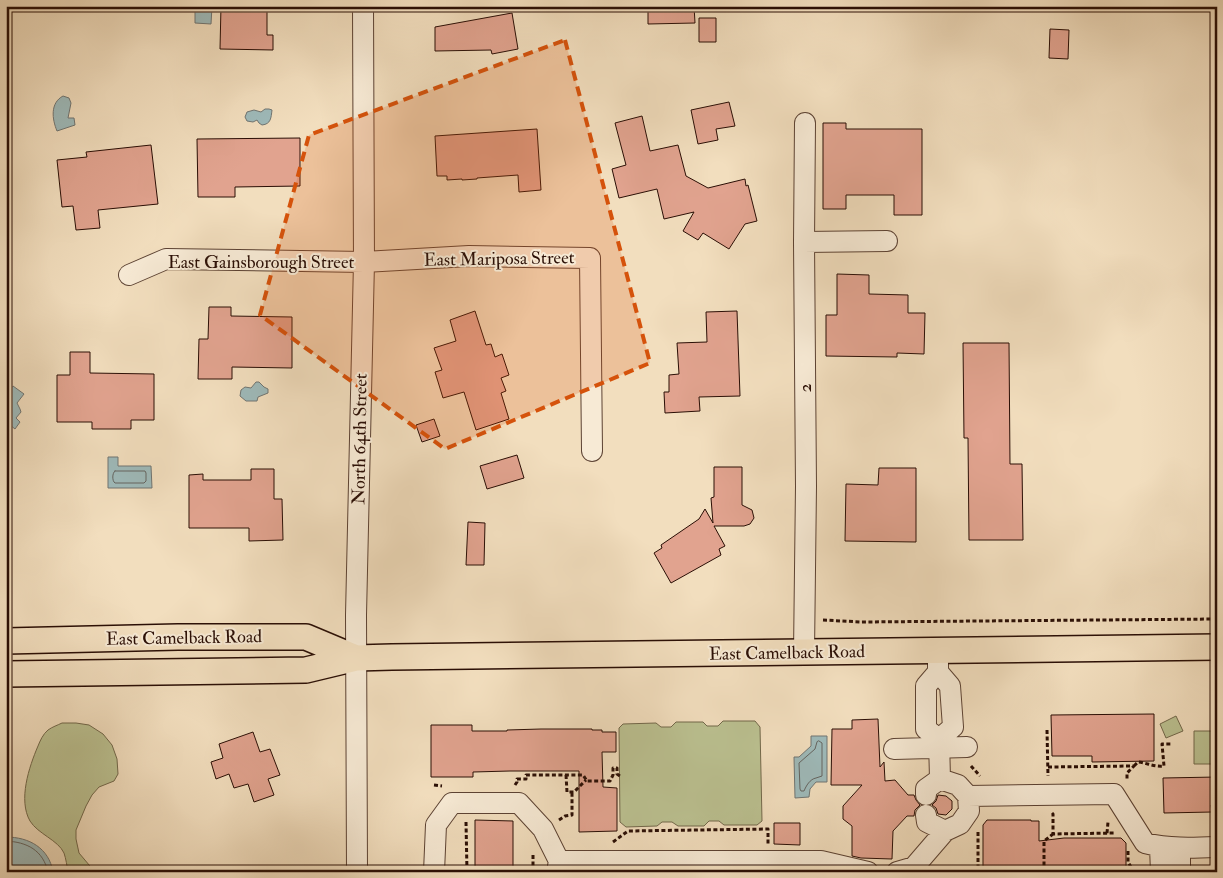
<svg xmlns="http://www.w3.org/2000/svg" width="1223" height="878" viewBox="0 0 1223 878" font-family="'IM FELL Double Pica',serif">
<rect width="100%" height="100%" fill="#f2debe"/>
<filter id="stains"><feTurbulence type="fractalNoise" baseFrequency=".004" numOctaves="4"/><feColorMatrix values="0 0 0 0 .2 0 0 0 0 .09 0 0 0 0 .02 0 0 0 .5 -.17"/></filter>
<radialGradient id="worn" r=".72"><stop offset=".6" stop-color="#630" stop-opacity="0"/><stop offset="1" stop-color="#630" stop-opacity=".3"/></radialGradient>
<!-- green -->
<path fill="#bbc191" stroke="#72684b" d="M1176 716 1183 731 1166 738 1160 724Z
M723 721H755L760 727 762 821 757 825H724L719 821H709L704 826H678L672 822H662L657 826 626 827 620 822 619 728 623 724 656 723 661 727H671L676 722H703L707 726H718Z
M62 723H76L89 725 103 734 112 745 117 759 118 774 114 781 99 787 92 795 86 806 76 830V839L79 853 95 872H68C67 866 66 859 64 853 58 840 38 834 30 821 18 800 29 767 38 746 40 741 43 734 48 730 52 727 58 725 62 723Z
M1194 731H1217V764H1194Z"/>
<!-- water -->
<path fill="#9ebaba" stroke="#707572" d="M195 6H212L211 24 195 23Z
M63 96 69 98 71 103 68 118H74L75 125 57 131C52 119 50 103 63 96Z
M265 109H269L272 110C271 118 271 124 262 125L259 123 257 120 253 122 247 121 245 117 247 112 254 110 261 112Z
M256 382H259L264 387 268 389V393L258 397 257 401H246L240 396 241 390 245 387 251 388Z
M13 386 24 394 17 403 20 409 21 412 16 418 20 422 15 429 10 425 6 429V395Z
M108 457H118V466H151L152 488H108Z
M811 736H827V782H816L810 789 809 797 795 798 794 757H799L811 746Z
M6 837C29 837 49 848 53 872H6Z"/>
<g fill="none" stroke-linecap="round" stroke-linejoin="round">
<!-- shore -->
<path stroke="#646460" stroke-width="1" d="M115 471H145L146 473V481L144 483H115C112 481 112 473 115 471Z
M819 741 822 743V776C820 777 818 777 816 778 810 779 806 786 804 791H801L800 789 799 763 815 749 817 742Z
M6 841C27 842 43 850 48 872"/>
</g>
<!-- building -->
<path fill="#e1a38f" stroke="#2a0e05" d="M221 6H267V35H273V50L220 49Z
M648 6H694L695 23 648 24Z
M512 13 518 49 492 54 491 50 435 51V27Z
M699 18H716V42H699Z
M1050 29 1069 30 1068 59 1049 58Z
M729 102 735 126 716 129 718 140 698 144 691 110Z
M642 116 650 151 678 145 686 176 708 188 745 179 746 186 748 185 757 221 745 224 729 249 703 233 698 240 683 231 694 212 664 219 657 189 619 198 612 169 626 165 615 123Z
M823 123H846V129H922V215H894V195H846V209H823Z
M537 129 541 190 519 192 518 175 477 178V179L462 180V179L447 180V176H437L435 136Z
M300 138V186L235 187V197H198L197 139Z
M151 145 158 204 98 210 100 228 76 230 73 206 62 207 57 160 87 157 86 152Z
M837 274 869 275V294L908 295V313H925L924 354 897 353V357L826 356V315H837Z
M209 307H231V316L292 317V368L232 367V379H198L199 339H208Z
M475 311 486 345 491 344 495 357 502 354 509 375 501 378 506 391 501 393 509 419 476 430 464 392 443 398 435 372 442 370 434 348 456 341 450 320Z
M737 311 740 396 699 397 700 411 665 413 664 392H669V375L679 374 677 343 707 342 706 312Z
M963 343H1009L1010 464H1022L1023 540H969L968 438H964Z
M70 352H90V373L154 374V420H131V429H92V422H57V375H70Z
M434 419 440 436 422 442 416 425Z
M517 455 524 478 487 489 480 466Z
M714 467H742V505L752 510 754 518 750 524 744 526H714L725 546 719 549 721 555 671 583 654 553 662 548 661 545 699 519 705 509 713 523 711 498 714 497Z
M879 468H916V542L845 541 846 484 878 485Z
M251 469H274V499H282L283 540 249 541V528H189V475L203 474V480H251Z
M468 522 485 523 484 565H466Z
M1154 714V761L1092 762V756H1052L1051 715Z
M878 719 880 767 884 762 885 781 895 780 908 795H914L916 800 920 805 915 810 914 816H907L893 831 892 859 861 858 852 856V826L843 819V806L862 785H831L832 729H852V720Z
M431 725H472V731H507V730L541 729H592V730H602V732H616V752H602L603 787 617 788V831L579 832V771H510L473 772V777H431Z
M253 732 260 752 270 749 280 775 268 779 274 795 254 802 248 784 234 788 229 774 216 779 211 762 223 758 219 744Z
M1217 777V805H1211L1212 812 1164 813 1163 778Z
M938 795 946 796 952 801V809L946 815 938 814 936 808 932 805 936 801Z
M475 820 513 821V872H475Z
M987 820H1031V821H1039V841L1064 838H1121L1126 843V872H983V825Z
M774 823H800V845L774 844Z"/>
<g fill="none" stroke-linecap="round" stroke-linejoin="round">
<defs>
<path id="minor" d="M804 242 887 241
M129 275 166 259 364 262 469 256 590 258 592 451
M938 650V672L926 686V729L939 739
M804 653 806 486 804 242 805 123
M938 672 950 686 953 727 939 739
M894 749 967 747
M940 779 958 785 968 796 1114 794 1145 843C1169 849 1192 848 1217 847
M926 795V789L940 779 939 739
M926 815 927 822 945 831
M1160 847 1161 872
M1180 848V872
M559 861H821L868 872
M357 872 356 615 364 262 363 6
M434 872 436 825 452 803H519L543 829 559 861 557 872
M897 872 914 867 945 831 960 824 969 811 968 796"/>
<path id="major" d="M6 641 178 637H306L356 658
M6 674 306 670 356 658 392 657 1217 647"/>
</defs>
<!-- minor casing -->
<use href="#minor" stroke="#5c4233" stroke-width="22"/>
<!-- major casing -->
<use href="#major" stroke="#2a0e05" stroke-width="28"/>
<!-- path -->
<path stroke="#2a0e05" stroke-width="3" stroke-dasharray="4 2.5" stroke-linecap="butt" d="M823 620 861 622 1217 619
M1047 730 1048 776
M971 766 980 776
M1134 766 1138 762C1147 763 1154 767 1164 766L1162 744H1171
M1048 767 1134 766 1127 773V780
M566 775 567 792H574L586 780
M434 785 442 786
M515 785 517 782V779H526V775H583L587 781H610L613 775V768H617V774L620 776
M1052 813 1053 814V834L1116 833
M559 820 565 816 572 815V792
M466 822 467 872
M978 832V872
M1107 833 1108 822
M613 842 628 831 768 829V844
M1128 851V862L1134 872
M533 872V854
M1044 872V841L1053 834"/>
<!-- minor -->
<use href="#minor" stroke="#f7ead5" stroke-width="20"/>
<!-- major -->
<use href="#major" stroke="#f2debe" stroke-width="25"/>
</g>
<!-- marked area -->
<path fill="#d5520b" fill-opacity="0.2" stroke="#d5520b" stroke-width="4" stroke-dasharray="10 6" stroke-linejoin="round" d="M565 40 650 363 445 449 260 315 309 135Z"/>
<g text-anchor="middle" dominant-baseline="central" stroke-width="4" stroke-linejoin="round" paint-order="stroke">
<!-- street labels -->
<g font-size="18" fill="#2a0e05" stroke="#f7ead5">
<text transform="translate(499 259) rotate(-1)">East Mariposa Street</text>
<text x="261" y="262">East Gainsborough Street</text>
<text transform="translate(805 388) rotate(-90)">2</text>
<text transform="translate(360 439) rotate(-89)">North 64th Street</text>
<text transform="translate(184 638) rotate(-1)">East Camelback Road</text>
<text transform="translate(787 653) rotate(-1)">East Camelback Road</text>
</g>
</g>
<!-- margin -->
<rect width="1223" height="878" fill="none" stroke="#f2debe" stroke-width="25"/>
<rect x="8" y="8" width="1208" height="863" fill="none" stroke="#2a0e05" stroke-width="2.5"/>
<rect x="12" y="12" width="1198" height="853" fill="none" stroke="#2a0e05"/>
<rect width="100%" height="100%" filter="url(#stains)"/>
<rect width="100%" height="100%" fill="url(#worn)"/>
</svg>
